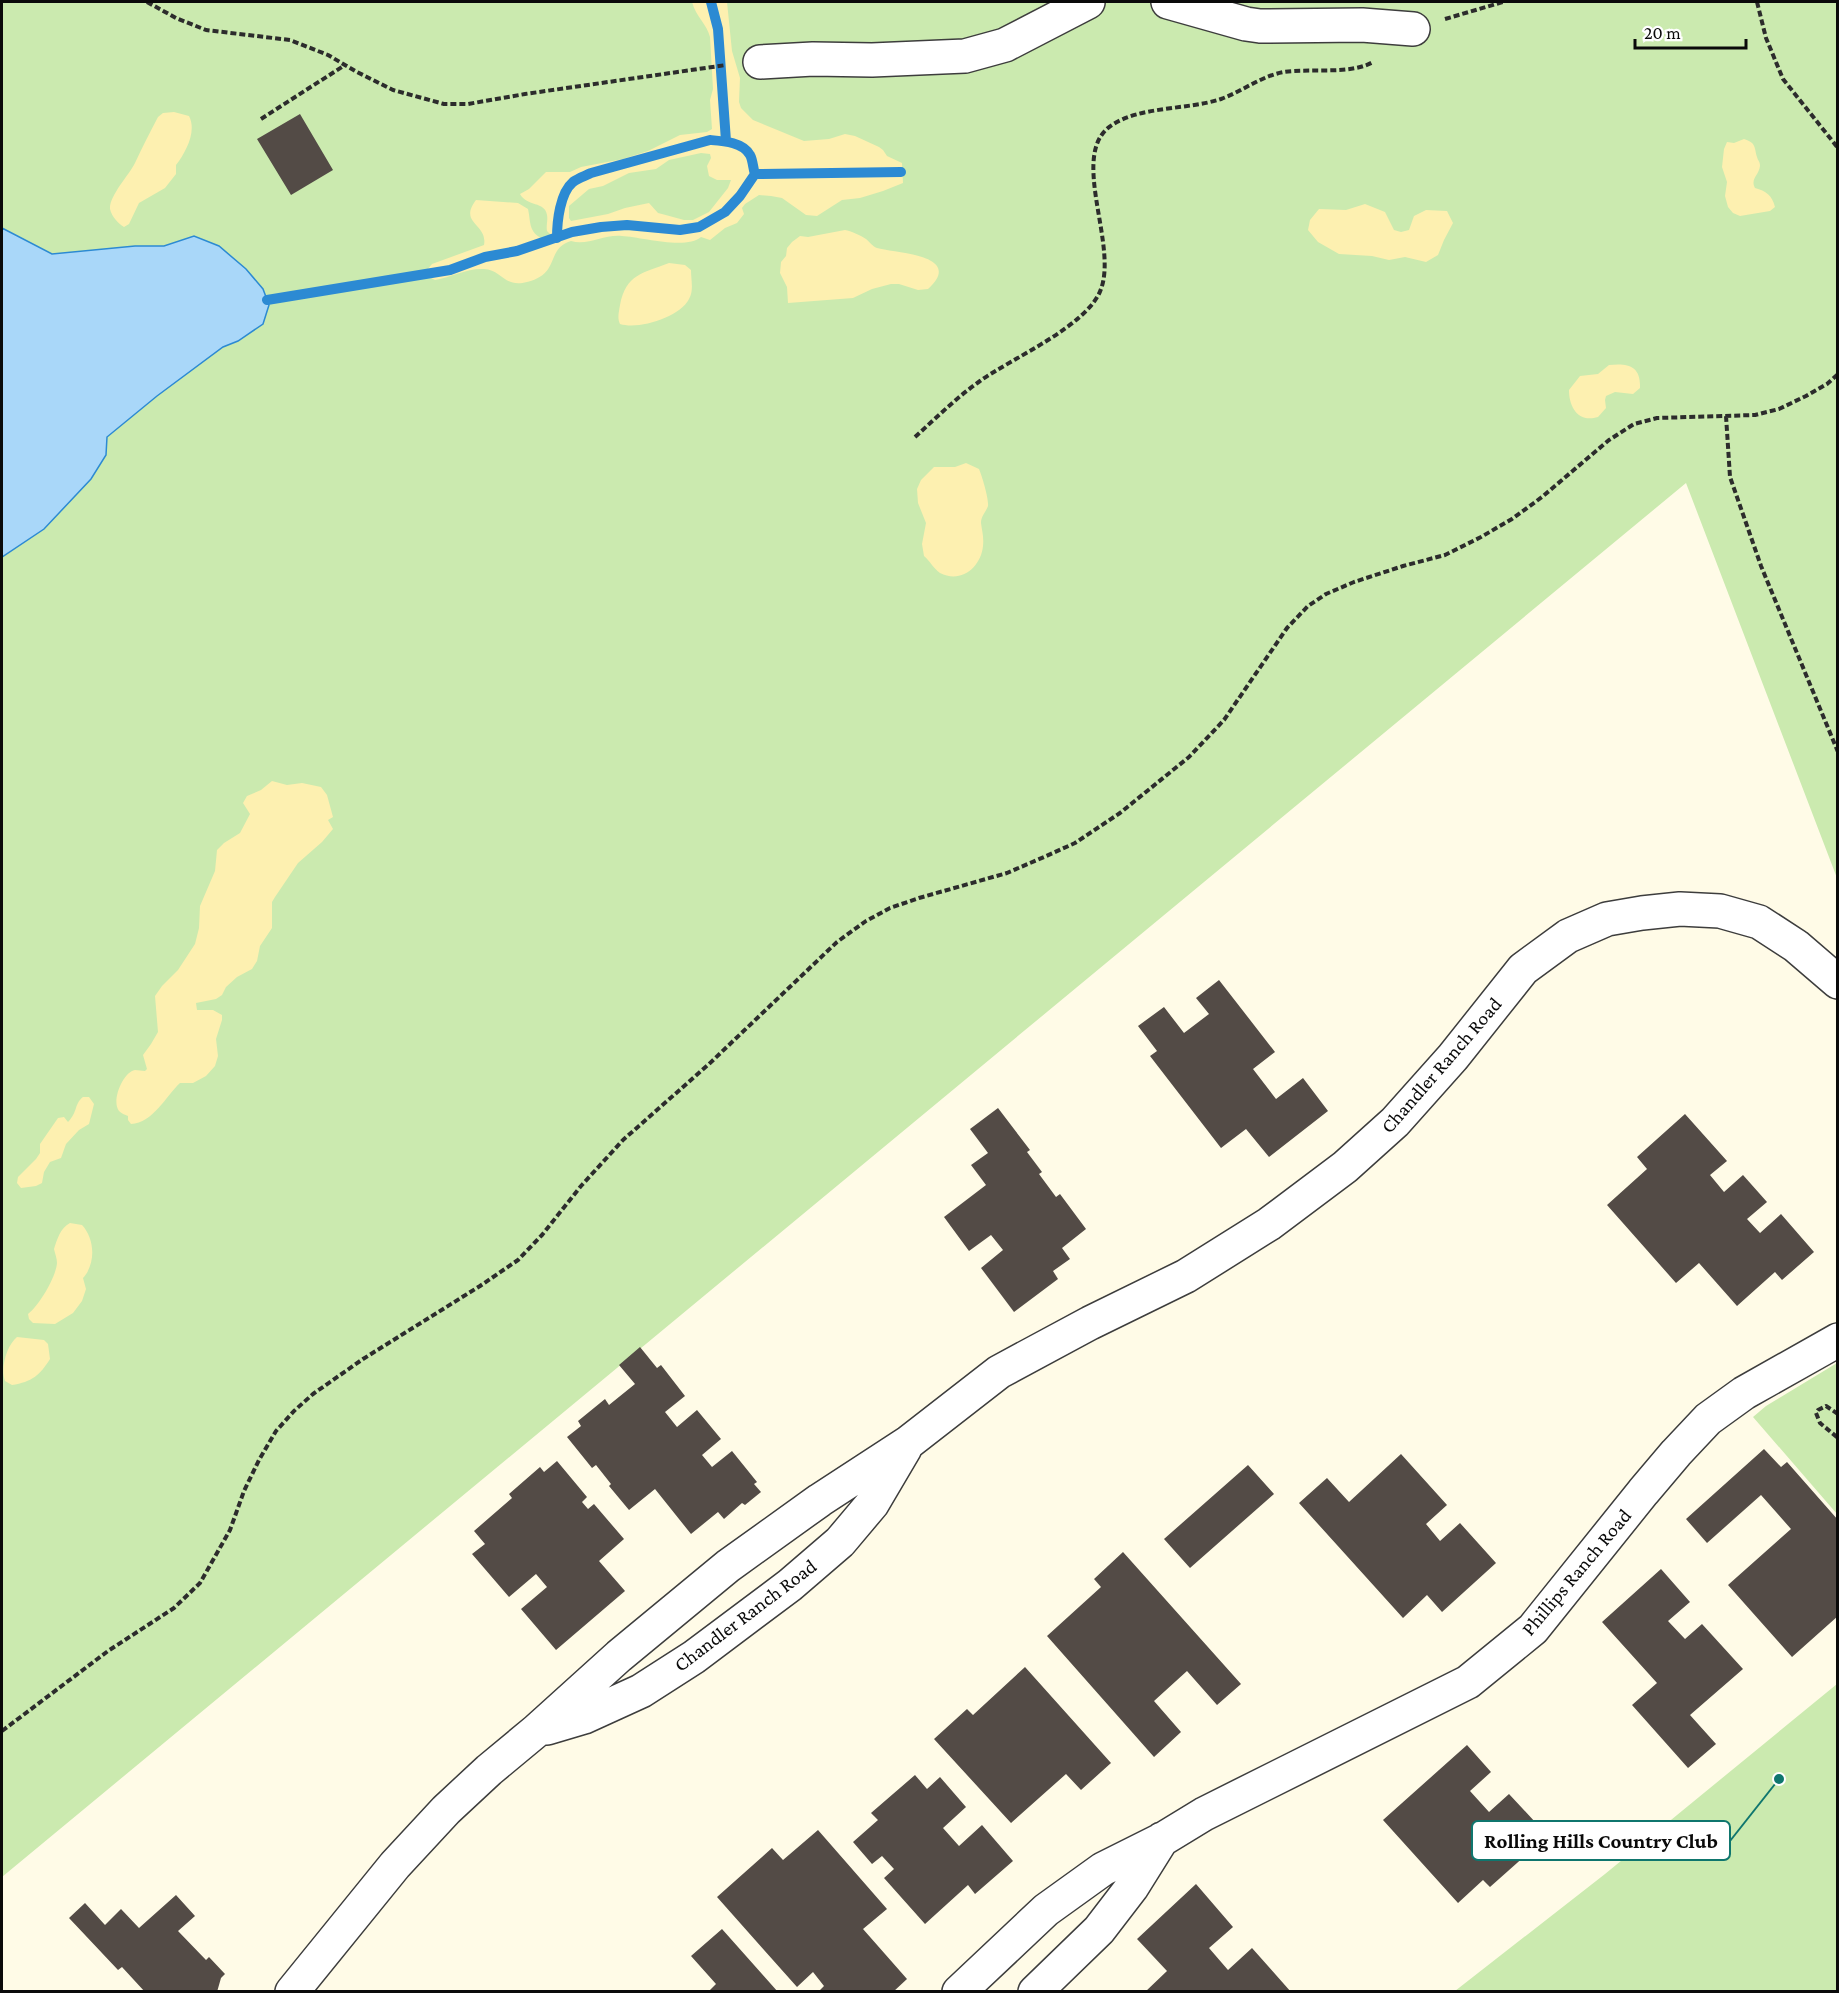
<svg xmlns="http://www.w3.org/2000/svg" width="1839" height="1993" viewBox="0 0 1839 1993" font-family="'Crimson Pro',serif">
<rect width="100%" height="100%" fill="#fffbe7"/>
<!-- green -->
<path fill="#cbeaaf" d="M2 2H1837V878L1686 483 2 1877Z
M1837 1363V1514L1753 1417 1766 1406Z
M1837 1684V1991H1455L1605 1874Z"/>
<!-- sand -->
<path fill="#fdf0b0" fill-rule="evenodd" d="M692 2H727L732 51 740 78 739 102 741 108 753 120 804 141 829 139 845 134 855 136 879 147 883 150 887 156 902 163 903 183 883 191 860 198 842 200 817 216 806 215 782 198 771 196 759 195 745 204 742 208 744 214 737 223 725 228 710 240 701 237C686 250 641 237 622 236 604 234 588 246 571 241 545 249 561 274 527 282 504 288 502 270 484 269 468 268 451 277 435 280L429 277 427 270 432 264 484 245C488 223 458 224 476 200L518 203 528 209C531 222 528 232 543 239L552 236 547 231C546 225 548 221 547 215 545 201 527 207 520 194L529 189 546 172H570L581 167 623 159 648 151 680 135 707 132 712 129 710 100 713 89 710 37C707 24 696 17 692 2ZM701 153 710 154 711 158 707 166 709 176 717 180H731L728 188 709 212 693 220H684L662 214 658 213 649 203 625 208 608 214 571 221 569 218V206L589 189 603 186 629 173 656 169 669 160Z
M174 112 189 116C197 131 186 152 176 165V174L165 188 139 203 129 224 124 227C118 223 112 217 110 209 109 196 129 175 135 163 142 148 150 132 158 117L163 113Z
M1744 139C1756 143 1754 146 1757 157 1758 161 1760 161 1760 166 1759 175 1750 179 1755 188 1766 191 1772 195 1775 207L1770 211 1740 216 1733 213 1728 207 1725 196 1727 182 1722 167 1724 149 1727 142 1734 143Z
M1365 204 1385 212 1394 230 1401 232 1409 230 1414 216 1426 210 1447 211 1453 223 1444 240 1438 255 1426 262 1405 257 1389 260 1372 256 1339 254 1318 242 1308 230 1310 220 1319 209 1346 210Z
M845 230C851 231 860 235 866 239 870 242 872 246 877 248 893 253 966 254 928 289L918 290 899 284H891L872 289 853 298 788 303 787 287 780 273 781 262 786 256 787 248 792 242 800 236 808 237Z
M669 263 685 265 691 270C691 280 694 291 689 299 680 317 639 330 620 324 617 318 619 312 620 305 626 274 643 273 669 263Z
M1609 365C1627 363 1641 365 1640 388L1633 394 1615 392 1606 396 1605 400 1606 408 1598 417C1578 423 1569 407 1569 390L1580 376 1598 374Z
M966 463 979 469C982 476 989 499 988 506 986 512 981 516 981 523 982 531 984 537 983 546 981 567 961 584 940 573 934 569 930 561 924 556L922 544 926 523 918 503 917 489 921 480 934 467H955Z
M272 781 287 785 302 783 321 787 327 795 333 817 328 820 333 829 322 842 298 863 275 897 272 902V928L260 946 257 961 252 969 237 977 226 987 222 995 216 999 196 1003 197 1010H213L222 1015V1020L216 1039 218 1056 215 1066 206 1076 193 1083H180C166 1096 153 1123 131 1124L128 1120V1116C125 1115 121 1113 119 1111 111 1101 123 1072 135 1070 138 1070 142 1071 145 1071L147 1069 143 1055 151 1044 158 1032 155 996 162 986 178 970 195 944 199 928 200 906 215 871 217 850 224 843 240 833 250 814 243 803 247 796 261 790Z
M83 1097H89L94 1104 89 1124 79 1130 66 1144 61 1158 50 1162 44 1172 42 1183 36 1186 21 1188 17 1183 18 1177 36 1159 40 1153V1144L58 1118 64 1117 68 1122C78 1112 74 1104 83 1097Z
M70 1223 82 1225C95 1239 96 1264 83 1278L86 1289 82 1301 73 1313 55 1324 33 1323 29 1319 28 1314C39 1306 56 1277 57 1263 57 1258 55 1254 54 1249 57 1240 60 1228 70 1223Z
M17 1337 44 1340 48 1344 50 1359C40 1375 32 1382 12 1385L5 1381C0 1368 7 1345 17 1337Z"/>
<!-- water -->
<path fill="#a9d7f9" stroke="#2c8ad3" stroke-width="1.5" d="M2 228 52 254 135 246H164L194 236 219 246 246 269 263 289 269 305 263 324 238 341 223 347 157 396 107 437 106 455 91 479 44 529 2 557Z"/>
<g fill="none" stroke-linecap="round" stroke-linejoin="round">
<!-- stream -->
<path stroke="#2c8ad3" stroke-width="10" d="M711 2 718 29 726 141
M755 174 901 172
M267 300 450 270 485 257 517 251 572 232 601 227 627 225 680 230 699 227 725 212 740 196 755 174C753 169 753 160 750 155 743 142 723 141 710 140L591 173C585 176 578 178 573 182 560 193 557 221 557 238"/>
</g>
<!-- building -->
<path fill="#534b46" d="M300 114 333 170 291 195 257 139Z
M1219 980 1275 1052 1253 1069 1276 1099 1303 1078 1328 1111 1269 1157 1246 1129 1221 1148 1150 1056 1157 1051 1138 1026 1164 1007 1184 1033 1209 1014 1196 998Z
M998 1108 1030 1150 1027 1152 1042 1172 1039 1174 1056 1197 1060 1194 1086 1229 1062 1248 1070 1259 1053 1271 1058 1279 1014 1312 981 1268 1003 1250 991 1235 969 1251 944 1217 986 1185 971 1165 988 1153 970 1129Z
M1685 1114 1727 1161 1710 1175 1724 1192 1743 1175 1767 1202 1747 1219 1760 1233 1781 1214 1814 1252 1782 1280 1775 1272 1737 1306 1699 1263 1676 1283 1607 1205 1647 1169 1637 1157Z
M640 1347 657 1368 661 1365 685 1396 665 1412 677 1427 697 1410 721 1439 702 1455 712 1467 732 1451 757 1482 754 1484 761 1492 745 1505 742 1503 724 1519 718 1512 691 1534 655 1489 629 1510 609 1486 611 1484 596 1465 592 1468 567 1437 581 1426 578 1421 605 1399 609 1405 635 1384 619 1365Z
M1764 1449 1781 1467 1787 1462 1838 1520V1616L1792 1657 1728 1585 1791 1529 1761 1495 1707 1543 1686 1519Z
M1401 1454 1447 1505 1426 1524 1440 1541 1460 1523 1496 1563 1442 1612 1427 1595 1403 1618 1299 1503 1327 1478 1349 1502Z
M557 1461 587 1497 582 1502 588 1509 594 1504 624 1539 599 1561 625 1591 556 1650 521 1609 547 1587 536 1574 509 1597 472 1554 485 1544 474 1531 512 1498 509 1494 540 1467 544 1472Z
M1248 1465 1274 1494 1190 1568 1164 1539Z
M1123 1552 1241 1684 1217 1705 1187 1671 1154 1701 1181 1732 1154 1757 1047 1636 1101 1587 1094 1579Z
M1661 1569 1690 1602 1668 1621 1685 1639 1702 1624 1743 1669 1690 1715 1716 1744 1688 1768 1632 1705 1657 1683 1602 1622Z
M1025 1667 1111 1763 1081 1790 1066 1774 1011 1823 934 1739 967 1709 973 1715Z
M1467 1745 1491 1772 1470 1791 1489 1812 1509 1794 1536 1823 1524 1834 1535 1847 1490 1887 1483 1880 1458 1903 1383 1820Z
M915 1775 927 1789 940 1777 966 1807 943 1828 959 1846 982 1825 1013 1861 975 1894 968 1885 925 1924 884 1878 894 1869 882 1856 872 1864 853 1842 878 1820 871 1813Z
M818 1830 887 1909 863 1929 907 1979 893 1992H818L824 1986 813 1972 797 1987 717 1897 772 1848 783 1860Z
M1196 1884 1233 1927 1209 1948 1228 1970 1252 1948 1291 1992H1145L1167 1971 1137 1939Z
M176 1895 195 1916 178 1931 206 1960 209 1957 225 1974 221 1978 217 1992H145L122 1967 118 1970 69 1918 85 1903 105 1925 121 1909 139 1928Z
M722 1929 778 1992H708L716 1984 691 1956Z"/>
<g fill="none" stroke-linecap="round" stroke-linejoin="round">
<defs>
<path id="minor" d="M1168 2 1246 24 1260 26 1362 25 1413 29
M760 62 813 59 872 60 965 56 1005 45 1088 2
M547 1728 584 1717 641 1691 694 1657 790 1585 840 1542 872 1504 905 1448
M292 1992 395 1865 446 1810 489 1770 536 1731 619 1656 728 1566 820 1500 909 1442 999 1372 1090 1323 1186 1276 1269 1224 1345 1167 1395 1122 1453 1057 1523 969 1568 936 1607 919 1642 913 1680 909 1720 911 1759 922 1796 946 1838 982
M959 1992 1046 1910 1103 1869 1163 1839 1204 1814 1468 1682 1533 1629 1643 1492 1676 1453 1708 1419 1744 1393 1838 1340
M1035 1992 1099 1930 1132 1887 1162 1839"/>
</defs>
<!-- minor casing -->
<use href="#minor" stroke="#3d3d3d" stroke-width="36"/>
<!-- path -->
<path stroke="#2c2c2c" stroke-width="4" stroke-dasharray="6 3" stroke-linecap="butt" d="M147 2 176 18 206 30 290 40 328 55 357 72 393 90 444 104H468L525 94 726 65
M1757 2 1766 38 1783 79 1838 148
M1445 19 1503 2
M261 119 345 65
M1726 416 1730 477 1761 566 1838 752
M915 437C936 418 956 398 980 381 1012 358 1088 326 1101 289 1118 243 1068 153 1112 125 1140 106 1188 110 1221 99 1243 91 1261 76 1284 72 1311 68 1350 75 1373 62
M1838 1414 1826 1406 1818 1410 1816 1413 1820 1423 1838 1438
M2 1731 108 1651 174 1608 200 1583 230 1530 244 1491 259 1460 276 1431 294 1411 313 1394 363 1359 480 1286 518 1260 542 1235 581 1186 623 1140 709 1064 837 942 866 921 890 908 919 898 1007 873 1044 857 1075 843 1120 813 1189 757 1224 720 1287 628 1308 606 1326 594 1354 582 1403 566 1445 555 1481 537 1512 519 1542 497 1609 440 1634 424 1657 418 1755 415 1779 409 1806 396 1827 384 1838 374"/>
<!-- minor -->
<use href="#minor" stroke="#fff" stroke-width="33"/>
</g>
<g text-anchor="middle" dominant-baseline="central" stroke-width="6" stroke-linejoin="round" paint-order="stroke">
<!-- street labels -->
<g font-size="20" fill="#0a0a0a" stroke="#fff">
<text transform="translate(1441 1065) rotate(-49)">Chandler Ranch Road</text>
<text transform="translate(1576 1572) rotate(-50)">Phillips Ranch Road</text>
<text transform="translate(745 1615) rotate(-37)">Chandler Ranch Road</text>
</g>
</g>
<!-- callouts -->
<path fill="none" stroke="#0f766e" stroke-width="2" d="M1779 1779L1730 1841"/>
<circle fill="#0f766e" stroke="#fff" stroke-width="2" cx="1779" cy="1779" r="6"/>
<rect fill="#fff" stroke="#0f766e" stroke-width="2" x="1472" y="1821" width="258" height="39" rx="6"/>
<g font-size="21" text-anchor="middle" font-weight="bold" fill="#0a0a0a">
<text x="1601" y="1848">Rolling Hills Country Club</text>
</g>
<!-- border -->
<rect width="1839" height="1993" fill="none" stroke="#0a0a0a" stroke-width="6"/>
<!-- scale -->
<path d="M1635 39v9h111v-9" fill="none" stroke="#0a0a0a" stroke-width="3"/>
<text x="1644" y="39" font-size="18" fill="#0a0a0a" stroke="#ffffff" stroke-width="4.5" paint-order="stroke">20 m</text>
</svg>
